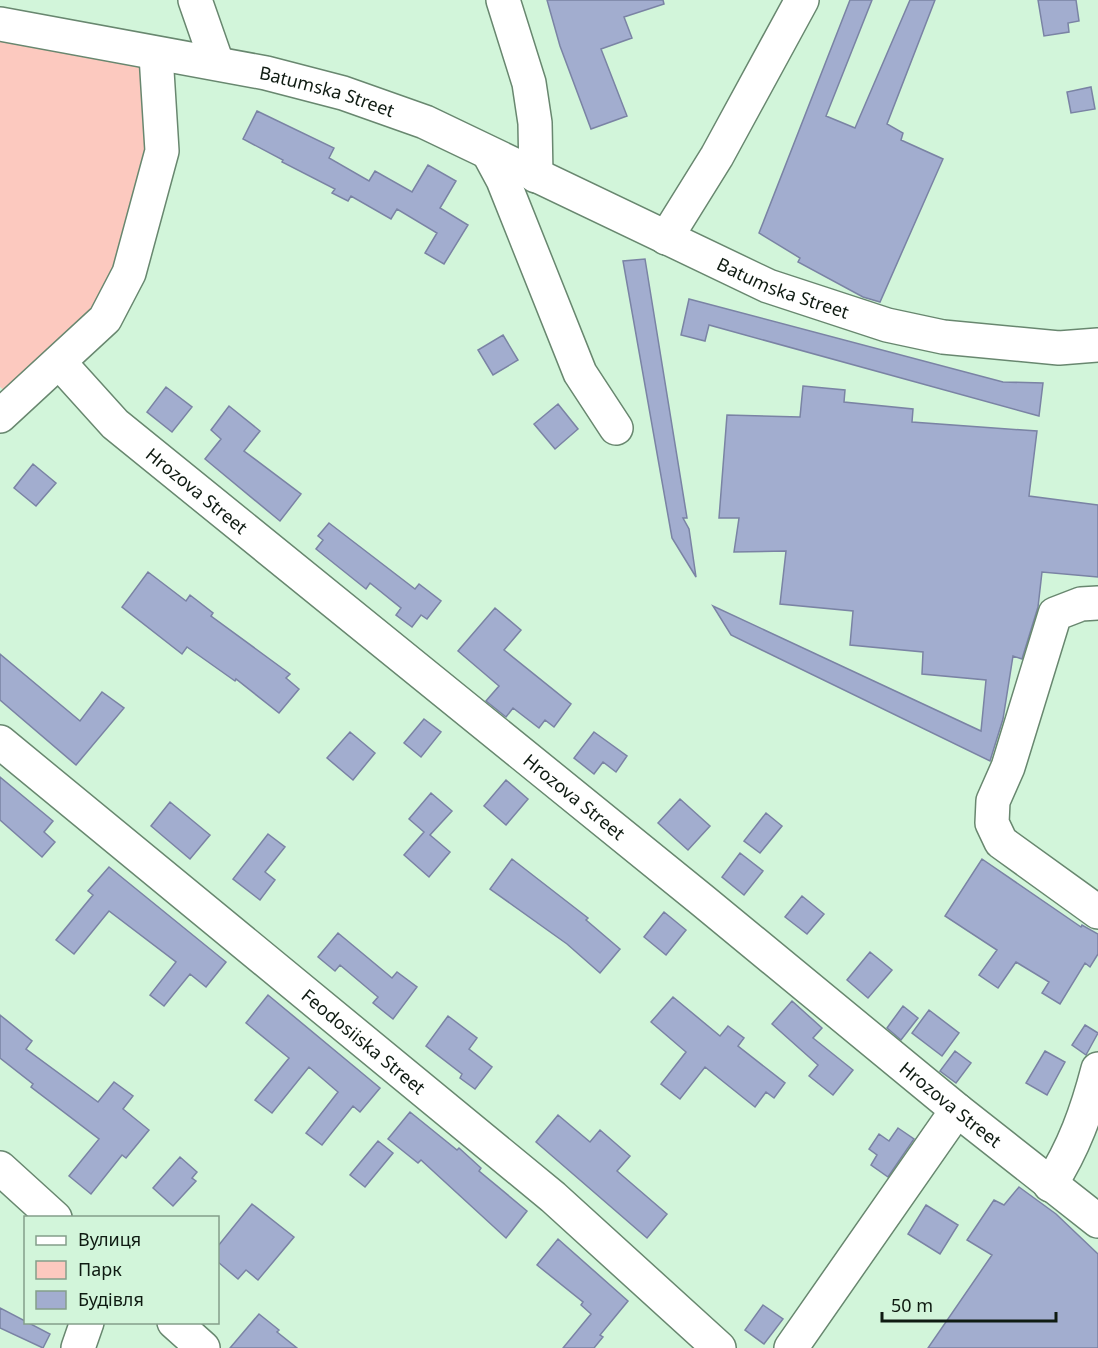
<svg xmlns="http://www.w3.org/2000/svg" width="1098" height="1348" viewBox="0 0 1098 1348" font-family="'Noto Sans',sans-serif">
<rect width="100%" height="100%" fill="#d2f5da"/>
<!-- green -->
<path fill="#fcc9bf" d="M0 24 156 55 162 116 129 273 16 400 0 387Z"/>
<!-- building -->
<path fill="#a2adcf" stroke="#7a83a4" stroke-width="1.5" d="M547 0H663L664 4 624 17 632 38 601 49 627 116 591 129 560 46Z
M850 0H872L826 116 855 128 910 0H935L887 124 903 133 901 140 943 159 880 302 863 297 798 262 800 258 759 233Z
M1038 0H1076L1079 21 1068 23 1069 32 1044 36Z
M1091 87 1095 109 1071 113 1067 92Z
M257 111 334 148 329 158 369 181 375 171 412 192 428 165 456 181 440 208 468 225 444 264 425 253 437 233 397 209 391 219 351 196 348 201 332 193 335 189 282 162 283 160 243 139Z
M645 259 687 518H683L689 529 696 577 672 538 623 261Z
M689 299 1003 382 1043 383 1039 416 709 325 705 341 681 335Z
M503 335 518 360 493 375 478 350Z
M803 386 845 390 844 402 913 409 912 422 1037 431 1029 496 1098 505V577L1042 572 1038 607 1022 659 1013 656 1003 719 990 761 731 635 713 606 981 731 986 680 922 674 923 652 850 645 853 611 780 604 786 551 734 552 739 518H719L727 415 800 417Z
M166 387 192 407 172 432 147 412Z
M558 404 578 429 555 449 534 424Z
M229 406 260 431 244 451 301 494 280 521 205 459 221 439 211 430Z
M33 464 56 483 36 506 14 488Z
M329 523 415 589 419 584 441 601 427 619 421 615 412 627 396 615 401 608 370 583 366 589 316 549 323 540 318 536Z
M148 572 186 601 190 595 213 613 211 616 290 674 286 678 299 689 279 713 236 679 235 681 187 647 182 654 122 607Z
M495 608 521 630 504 650 571 704 554 727 545 720 539 728 513 708 506 717 486 701 499 686 458 651Z
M0 654 80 721 102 692 124 708 76 765 0 700Z
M424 719 441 732 421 757 404 743Z
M350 732 375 753 353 780 327 758Z
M594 732 627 756 616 772 603 762 594 774 574 758Z
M0 777 53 821 44 832 55 842 42 857 0 820Z
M506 780 528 799 506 825 484 806Z
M431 793 452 811 430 835 450 852 429 877 404 855 424 832 409 819Z
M680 799 710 826 688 850 658 823Z
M170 802 210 835 190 859 151 826Z
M766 813 782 826 760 853 744 841Z
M268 834 285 847 265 872 275 880 260 900 233 879Z
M740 853 763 871 744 895 722 877Z
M512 859 588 918 586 920 620 949 600 973 567 944 490 889Z
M982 859 1081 927 1082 925 1098 934V954L1090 967 1085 963 1060 1004 1042 993 1049 982 1016 962 998 988 979 975 997 950 945 916Z
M109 867 226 962 206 987 190 974 164 1006 150 995 176 962 109 911 74 954 56 940 93 895 88 891Z
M802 896 824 914 807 934 785 917Z
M664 912 686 930 666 955 644 937Z
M338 933 392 978 397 972 417 987 393 1019 373 1003 378 997 340 965 335 971 318 957Z
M870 952 892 970 868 998 847 980Z
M268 995 380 1088 360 1112 353 1106 322 1145 306 1133 338 1092 309 1067 272 1113 255 1100 289 1058 246 1023Z
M673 997 720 1036 728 1026 744 1038 738 1046 785 1083 774 1098 766 1092 755 1107 705 1067 680 1099 661 1084 686 1052 651 1022Z
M792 1001 822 1028 813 1038 853 1070 833 1095 809 1076 818 1065 772 1024Z
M903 1006 918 1018 901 1040 887 1028Z
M929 1010 959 1033 942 1056 912 1033Z
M0 1015 32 1041 26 1049 98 1102 114 1082 133 1096 123 1109 149 1130 126 1158 122 1155 91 1194 69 1176 99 1139 31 1087 33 1084 0 1058Z
M448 1016 477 1038 469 1049 492 1067 475 1089 460 1078 462 1074 426 1046Z
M1085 1025 1098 1033 1086 1055 1072 1045Z
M955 1051 971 1063 956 1083 940 1071Z
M1045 1051 1065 1062 1047 1095 1026 1083Z
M410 1112 457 1150 459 1148 481 1168 479 1171 527 1211 506 1238 421 1160 418 1163 388 1139Z
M558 1115 590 1142 600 1130 630 1156 617 1171 667 1214 647 1238 536 1142Z
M898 1128 914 1139 888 1177 871 1165 877 1155 869 1149 879 1134 889 1141Z
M378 1141 393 1153 365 1187 350 1175Z
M180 1157 197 1172 192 1178 196 1181 173 1206 153 1188Z
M1019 1187 1056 1214 1098 1254V1348H928L992 1255 967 1240 994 1200 1004 1205Z
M252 1204 294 1237 258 1280 246 1270 238 1279 218 1262V1246Z
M926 1205 958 1225 940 1254 908 1234Z
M558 1239 628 1301 600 1335 603 1337 594 1348H563L591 1314 581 1305 583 1302 537 1265Z
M763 1305 783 1319 764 1344 745 1330Z
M0 1308 50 1334 43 1348 0 1328Z
M259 1314 279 1330 277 1332 297 1348H230Z"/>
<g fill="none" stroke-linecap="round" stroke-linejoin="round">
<defs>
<g id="minor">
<path d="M195 0 217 63"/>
<path d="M503 0 529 83 535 123 536 176"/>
<path id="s1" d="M0 24 266 73 343 93 425 122 768 286 887 325 943 337 1059 348 1098 345"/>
<path d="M489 154 503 180 580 373 616 428"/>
<path d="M666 238 717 156 802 0"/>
<path id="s2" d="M59 362 115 424 702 900 957 1110 1098 1221"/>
<path d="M0 416 105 319 129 273 162 151 156 55"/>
<path d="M1098 603 1081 604 1055 614 1008 767 993 801 992 823 1001 842 1098 912"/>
<path id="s3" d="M0 742 553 1197 719 1348"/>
<path d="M0 1168 55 1218"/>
<path d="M1050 1185C1074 1148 1087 1111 1098 1069"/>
<path d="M174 1322 203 1348"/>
<path d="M78 1348 87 1322"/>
<path d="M791 1348 957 1110"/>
</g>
</defs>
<!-- minor casing -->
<use href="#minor" stroke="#68876f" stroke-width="36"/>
<!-- minor -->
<use href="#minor" stroke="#fff" stroke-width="33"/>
</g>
<g text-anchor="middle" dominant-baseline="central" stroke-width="6" stroke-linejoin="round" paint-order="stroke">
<!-- street labels -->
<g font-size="18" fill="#0f1b12" stroke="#d2f5da">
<text stroke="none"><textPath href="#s1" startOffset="334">Batumska Street</textPath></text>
<text stroke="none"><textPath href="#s1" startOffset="832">Batumska Street</textPath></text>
<text stroke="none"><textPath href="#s2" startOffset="189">Hrozova Street</textPath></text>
<text stroke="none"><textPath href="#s2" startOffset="675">Hrozova Street</textPath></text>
<text stroke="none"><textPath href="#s3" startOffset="471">Feodosiiska Street</textPath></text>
<text stroke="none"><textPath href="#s2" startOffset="1161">Hrozova Street</textPath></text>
</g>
</g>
<!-- legend -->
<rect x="24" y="1216" width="195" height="108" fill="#d2f5da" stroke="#849e8a" stroke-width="1.5"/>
<rect x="36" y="1236" width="30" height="9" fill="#ffffff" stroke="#849e8a" stroke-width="1.5"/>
<text x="78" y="1246" font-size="18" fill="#0f1b12">Вулиця</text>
<rect x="36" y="1261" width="30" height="18" fill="#fcc9bf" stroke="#849e8a" stroke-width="1.5"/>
<text x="78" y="1276" font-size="18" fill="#0f1b12">Парк</text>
<rect x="36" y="1291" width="30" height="18" fill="#a2adcf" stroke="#849e8a" stroke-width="1.5"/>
<text x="78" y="1306" font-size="18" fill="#0f1b12">Будівля</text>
<!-- scale -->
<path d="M882 1312v9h174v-9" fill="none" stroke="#0f1b12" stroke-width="3"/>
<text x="891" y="1312" font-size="18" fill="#0f1b12" stroke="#d2f5da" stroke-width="4.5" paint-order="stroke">50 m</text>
</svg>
